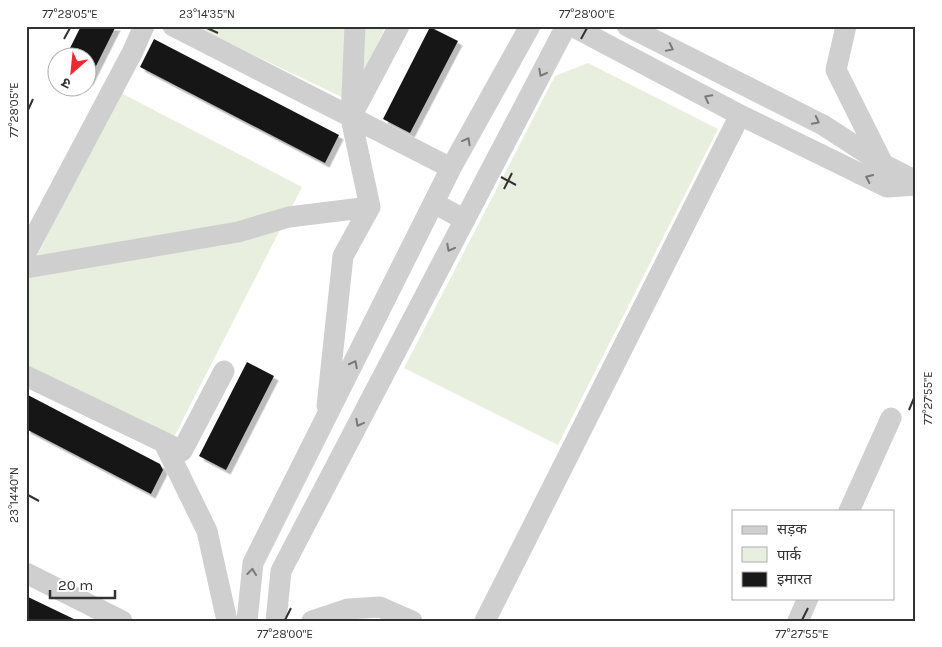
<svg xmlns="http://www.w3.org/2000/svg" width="942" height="647" viewBox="0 0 942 647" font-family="Karla,'Noto Sans Devanagari',sans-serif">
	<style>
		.green { fill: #e8efdf }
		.building { fill: #191919; filter: url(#shadow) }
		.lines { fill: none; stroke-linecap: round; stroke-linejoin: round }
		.minor { stroke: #cfcfcf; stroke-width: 21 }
		.oneway { stroke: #797979 }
		.ticks { fill: none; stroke: #323232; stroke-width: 2 }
		.neatline { fill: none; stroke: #323232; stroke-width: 2 }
		.ticks-label { font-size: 12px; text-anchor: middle; fill: #323232 }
	</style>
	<defs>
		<filter id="shadow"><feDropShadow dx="4.5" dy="4.5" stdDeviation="0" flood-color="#0004"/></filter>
	</defs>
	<rect width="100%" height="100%" fill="#fff"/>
	<!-- green -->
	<path class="green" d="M193,26H386L350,101Z
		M588,63L718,129L558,445L404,368L555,76Z
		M121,93L302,187L174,437L26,365V277Z"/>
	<!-- building -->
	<path class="building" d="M81,26H116L88,82V58H65Z
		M430,27L458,41L410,133L383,119Z
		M154,39L339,135L325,163L140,67Z
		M247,362L274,376L226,470L199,456Z
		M26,394L160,464L163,470L151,494L26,429Z
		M26,596L78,621H26Z"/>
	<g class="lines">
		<!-- minor -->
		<path class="minor" d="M173,26L451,168
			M572,26L740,115L887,187L916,185
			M627,26L823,125L883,164L916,181
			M846,26L836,70L883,164
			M354,111L399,26
			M434,203L465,220
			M26,253L133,51L144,26
			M26,268L238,232L289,217L370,207
			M26,376L182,451L224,371
			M327,406L343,256L370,207L351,118L355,26
			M164,443L207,531L227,621
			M849,511L891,418
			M26,573L122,621
			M247,621L253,563L451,168L530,26
			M276,621L281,571L564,30
			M312,621L348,609L380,607L412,621
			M485,621L740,115
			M798,621L808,598"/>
	</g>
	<!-- one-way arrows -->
	<defs><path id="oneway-chevron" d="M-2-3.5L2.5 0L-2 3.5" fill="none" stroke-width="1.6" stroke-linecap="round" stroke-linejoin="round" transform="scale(1.25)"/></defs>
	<g class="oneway">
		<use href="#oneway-chevron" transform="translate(670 48) rotate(26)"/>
		<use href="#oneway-chevron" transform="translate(542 73) rotate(118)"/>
		<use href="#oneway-chevron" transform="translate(708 98) rotate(-152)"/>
		<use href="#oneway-chevron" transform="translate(816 121) rotate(27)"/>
		<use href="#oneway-chevron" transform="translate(467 141) rotate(-61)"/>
		<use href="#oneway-chevron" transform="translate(869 178) rotate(-155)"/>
		<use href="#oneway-chevron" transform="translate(450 248) rotate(118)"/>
		<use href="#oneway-chevron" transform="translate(354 364) rotate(-63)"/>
		<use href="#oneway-chevron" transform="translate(359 423) rotate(118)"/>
		<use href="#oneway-chevron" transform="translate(252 572) rotate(-84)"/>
	</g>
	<!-- ticks -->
	<path class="ticks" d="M207,28L218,33M64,39L70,28M581,39L587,28M28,110L33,99M501,177L516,185M504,189L512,173M909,410L914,398M28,495L39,501M285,620L291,608M802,620L808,608"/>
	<!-- border -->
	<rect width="942" height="647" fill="none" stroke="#ffffff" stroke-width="55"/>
	<!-- legend -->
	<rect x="732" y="510" width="162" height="90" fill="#ffffff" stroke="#adadad"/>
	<rect x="742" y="526" width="25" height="8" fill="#cfcfcf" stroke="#adadad"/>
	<text x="777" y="534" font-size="15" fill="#323232">सड़क</text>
	<rect x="742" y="547" width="25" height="15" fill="#e8efdf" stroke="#adadad"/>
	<text x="777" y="560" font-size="15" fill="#323232">पार्क</text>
	<rect x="742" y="572" width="25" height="15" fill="#191919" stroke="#adadad"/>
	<text x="777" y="584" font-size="15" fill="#323232">इमारत</text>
	<!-- north arrow -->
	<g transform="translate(72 72) rotate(207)"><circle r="24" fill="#ffffff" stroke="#adadad"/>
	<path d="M0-4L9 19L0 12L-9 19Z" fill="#f62632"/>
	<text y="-8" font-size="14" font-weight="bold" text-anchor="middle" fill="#323232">उ</text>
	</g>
	<!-- scale -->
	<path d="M50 590v8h65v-8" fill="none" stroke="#323232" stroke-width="2.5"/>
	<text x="58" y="590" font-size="15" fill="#323232" stroke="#ffffff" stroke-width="4" paint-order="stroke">20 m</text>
	<rect x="28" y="28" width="886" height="592" class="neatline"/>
	<g class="ticks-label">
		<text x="70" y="18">77°28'05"E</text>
		<text x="207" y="18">23°14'35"N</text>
		<text x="587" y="18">77°28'00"E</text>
		<text transform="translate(14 110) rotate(-90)" y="4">77°28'05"E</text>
		<text transform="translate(928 398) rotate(-90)" y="4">77°27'55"E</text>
		<text transform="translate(14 495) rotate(-90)" y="4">23°14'40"N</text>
		<text x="285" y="638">77°28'00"E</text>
		<text x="802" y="638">77°27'55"E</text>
	</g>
</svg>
